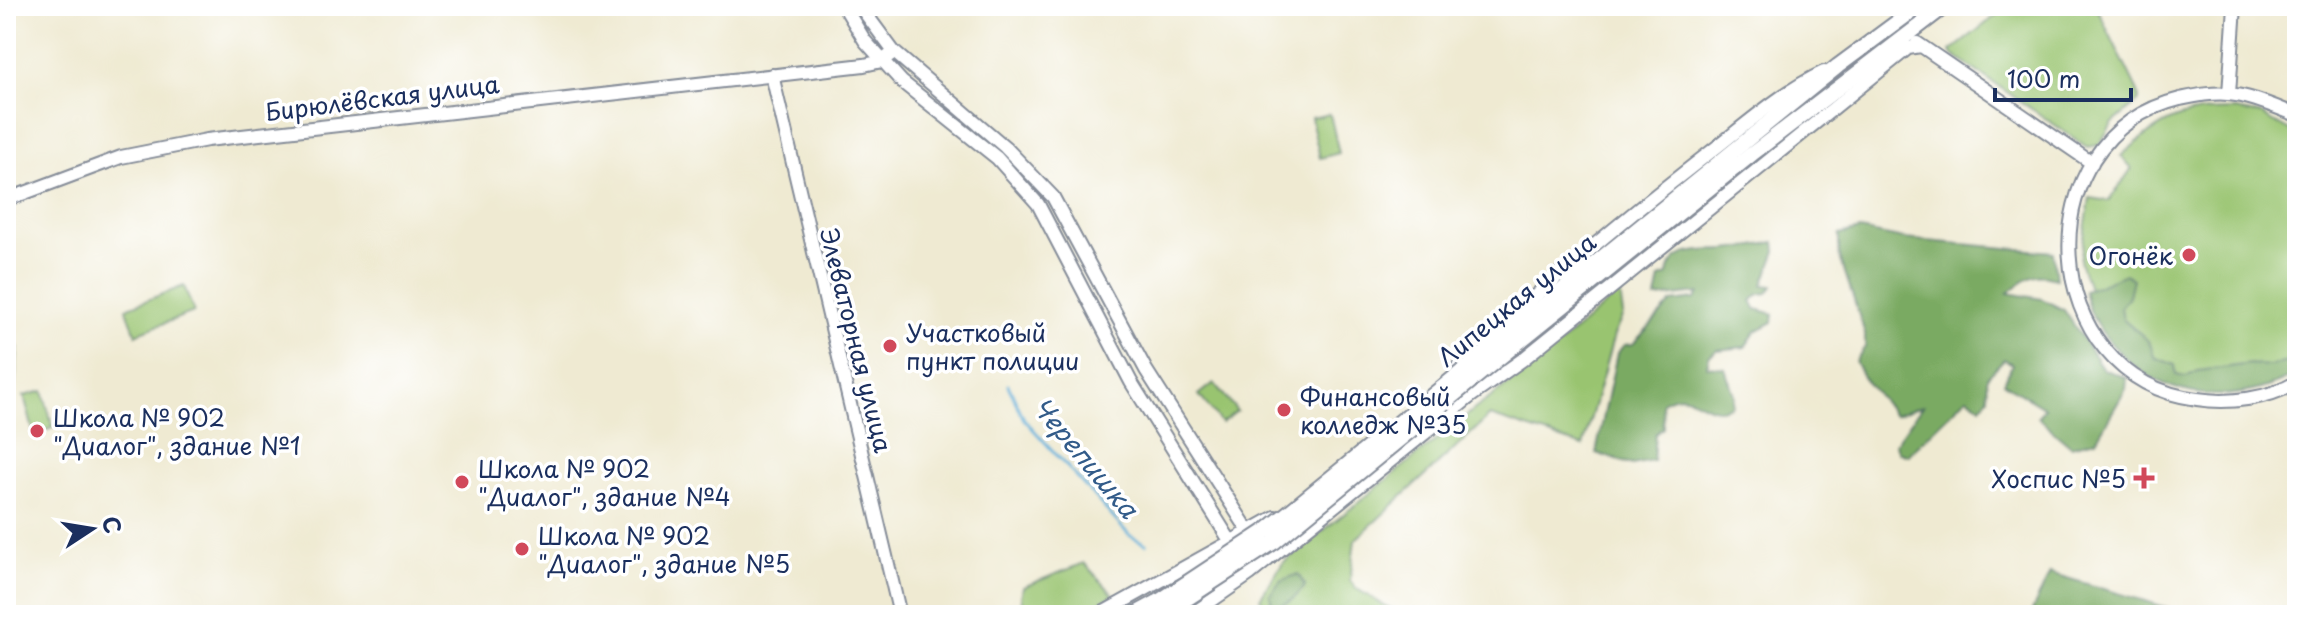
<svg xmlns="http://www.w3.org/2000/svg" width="2303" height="621" viewBox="0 0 2303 621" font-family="'Playpen Sans',sans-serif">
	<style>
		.green { fill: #99c470; stroke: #5a7a67; stroke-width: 2 }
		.forest { fill: #7aaa62; stroke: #4a6c60; stroke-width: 2 }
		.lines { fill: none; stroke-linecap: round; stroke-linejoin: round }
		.stream { stroke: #5eaed8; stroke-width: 3 }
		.secondary-casing { stroke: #858c98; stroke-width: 16 }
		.primary-casing { stroke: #858c98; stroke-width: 18 }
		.secondary { stroke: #fff; stroke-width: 12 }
		.primary { stroke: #fff; stroke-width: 14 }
		.primary-bridge-casing { stroke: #858c98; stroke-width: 18; stroke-linecap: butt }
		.primary-bridge { stroke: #fff; stroke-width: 14 }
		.poi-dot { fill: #d1495b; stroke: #fff; stroke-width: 3 }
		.labels { text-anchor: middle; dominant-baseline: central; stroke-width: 7; stroke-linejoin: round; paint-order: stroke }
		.street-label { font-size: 24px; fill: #1b2f5e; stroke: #fff }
		.poi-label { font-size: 24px; fill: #1b2f5e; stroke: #fff; text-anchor: start }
		.water-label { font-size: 26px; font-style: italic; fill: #325b89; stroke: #fff }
	</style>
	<rect width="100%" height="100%" fill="#fff"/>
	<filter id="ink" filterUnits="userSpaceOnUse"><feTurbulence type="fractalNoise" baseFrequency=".0125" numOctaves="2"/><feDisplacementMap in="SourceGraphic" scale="16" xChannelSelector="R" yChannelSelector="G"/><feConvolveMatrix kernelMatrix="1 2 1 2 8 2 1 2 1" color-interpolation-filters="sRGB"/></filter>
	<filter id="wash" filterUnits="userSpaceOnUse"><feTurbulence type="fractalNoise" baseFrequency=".006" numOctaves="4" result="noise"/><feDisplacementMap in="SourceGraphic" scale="32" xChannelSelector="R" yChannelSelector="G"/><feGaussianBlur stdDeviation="1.8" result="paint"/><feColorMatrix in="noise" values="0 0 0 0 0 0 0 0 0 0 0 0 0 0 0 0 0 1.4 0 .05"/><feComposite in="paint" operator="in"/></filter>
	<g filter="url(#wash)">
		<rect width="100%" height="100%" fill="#efead2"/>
		<!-- green -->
		<path class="green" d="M2008,6H2096L2138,92L2139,101L2112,124L2099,145L2087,147L1953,55L1951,51Z
			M2235,110L2261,115L2297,135V365L2282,375L2174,378L2095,308L2080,261L2090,198L2109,201L2132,168L2121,156C2161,120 2181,110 2235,110Z
			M1330,114L1339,153L1320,158L1311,118Z
			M184,286L194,312L136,334L126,308Z
			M1620,292L1623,315L1614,335L1583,446L1490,416L1355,540L1350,581L1357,589L1392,610L1389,615H1273L1260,598L1283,563L1476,408L1536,364Z
			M6,346L18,347L10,433L6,432Z
			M1214,383L1237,411L1221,423L1199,395Z
			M43,391L53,428L34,434L24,396Z
			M1084,563L1114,595L1074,615H1025L1021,597L1023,587Z"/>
		<!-- forest -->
		<path class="forest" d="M1860,230L1904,239L2053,252L2056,279C2035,270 2025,280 2008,293L2042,299L2064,310L2103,369L2127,378L2126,389L2096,440L2071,446L2037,417L2045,408L2004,383L2012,364L2004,359L1987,377L1988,398L1981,406L1967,397L1908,455L1899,452L1895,444L1922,406L1894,415L1863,377L1855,361L1865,347V334L1839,254V235Z
			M1775,242L1776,251L1763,285L1773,286L1768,293L1759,294L1752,301L1756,309L1774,314L1773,322L1756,331L1745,347L1717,350L1709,356L1707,366L1725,368L1734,395L1732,405C1706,421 1693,382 1662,402L1663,428L1655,434L1653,461L1632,465L1596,453L1617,353L1624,345L1633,344L1672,302L1695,299L1699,293L1656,298L1660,278L1668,275C1671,247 1705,251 1725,250C1742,249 1759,245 1775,242Z
			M2125,274L2133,279L2129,296L2121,307L2123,319C2136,333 2151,335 2154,357L2175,365L2176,375L2186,377L2198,371L2250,364L2269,366L2297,360V374C2236,406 2171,403 2121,354C2103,336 2089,317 2084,291Z
			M2050,573L2189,614V615H2037L2032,611Z
			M1298,574L1305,586C1297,597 1287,607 1272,606L1270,595L1280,581Z"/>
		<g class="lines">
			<!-- stream -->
			<path class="stream" d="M1008,385L1024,419L1129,535L1146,544"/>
		</g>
	</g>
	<g filter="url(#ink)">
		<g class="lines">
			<!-- secondary casing -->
			<g class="secondary-casing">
				<path id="secondary" d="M844,6L865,41L902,82L997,158L1038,204L1131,382L1234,547
					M860,6L894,52L1005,147L1053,197L1146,370L1253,538
					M1917,43L2092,163
					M772,75L900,615
					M2229,94L2235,6
					M2297,115C2275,107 2252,96 2228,94C2212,92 2195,96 2180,99C2023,137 2037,379 2197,399C2229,404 2269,399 2297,382
					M6,200L121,157L207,140L864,65L882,61L894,52
					M1456,369C1534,293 1618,224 1704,157C1742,128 1781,92 1824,72
					M1099,615L1275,517
					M1191,615L1250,574L1471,396L1522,360L1908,48L1921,46"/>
			</g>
			<!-- primary casing -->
			<g class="primary-casing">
				<path id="primary" d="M1486,352L1838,66L1919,6
					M1494,362L1752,154L1945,6
					M1134,615L1158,602"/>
			</g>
			<!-- secondary -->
			<use href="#secondary" class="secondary"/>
			<!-- primary -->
			<use href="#primary" class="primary"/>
			<!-- primary-bridge casing -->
			<g class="primary-bridge-casing">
				<path id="primary-bridge" d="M1158,602L1267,530L1486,352
					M1165,613L1274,542L1494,362"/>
			</g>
			<!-- primary-bridge -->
			<use href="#primary-bridge" class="primary-bridge"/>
		</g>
	</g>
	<!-- markers -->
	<g class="poi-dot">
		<circle cx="2189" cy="255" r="8"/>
		<circle cx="890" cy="346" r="8"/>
		<circle cx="1284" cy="410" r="8"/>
		<circle cx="37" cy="431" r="8"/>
		<path d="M2140 466h8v8h8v8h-8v8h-8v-8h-8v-8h8z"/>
		<circle cx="462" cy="482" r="8"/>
		<circle cx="522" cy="549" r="8"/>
	</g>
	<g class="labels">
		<!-- street labels -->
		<g class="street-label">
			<text transform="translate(382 97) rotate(-7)">Бирюлёвская улица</text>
			<text transform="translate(1516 299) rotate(-39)">Липецкая улица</text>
			<text transform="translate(857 340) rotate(76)">Элеваторная улица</text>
		</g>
		<!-- poi labels -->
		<g class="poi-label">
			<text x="2173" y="255" text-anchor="end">Огонёк</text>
			<text x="906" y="332">Участковый<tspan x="906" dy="28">пункт полиции</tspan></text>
			<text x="1300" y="396">Финансовый<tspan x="1300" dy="28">колледж №35</tspan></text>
			<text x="53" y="417">Школа № 902<tspan x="53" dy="28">"Диалог", здание №1</tspan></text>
			<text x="478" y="468">Школа № 902<tspan x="478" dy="28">"Диалог", здание №4</tspan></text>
			<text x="2126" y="478" text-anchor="end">Хоспис №5</text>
			<text x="538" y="535">Школа № 902<tspan x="538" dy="28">"Диалог", здание №5</tspan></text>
		</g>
		<!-- water labels -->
		<g class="water-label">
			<text transform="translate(1086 457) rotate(50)">Черепишка</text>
		</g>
	</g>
	<!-- margin -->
	<rect width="2303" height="621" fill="none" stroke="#fff" stroke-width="32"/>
	<!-- north arrow -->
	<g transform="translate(92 529) rotate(78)" stroke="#ffffff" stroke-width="6" paint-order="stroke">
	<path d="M0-6L14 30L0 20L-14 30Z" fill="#1b2f5e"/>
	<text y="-12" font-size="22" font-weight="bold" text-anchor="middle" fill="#1b2f5e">С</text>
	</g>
	<!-- scale -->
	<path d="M1995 88v12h136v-12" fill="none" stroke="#1b2f5e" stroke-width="4"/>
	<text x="2007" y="88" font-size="24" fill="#1b2f5e" stroke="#ffffff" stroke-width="6" paint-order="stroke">100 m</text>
</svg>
